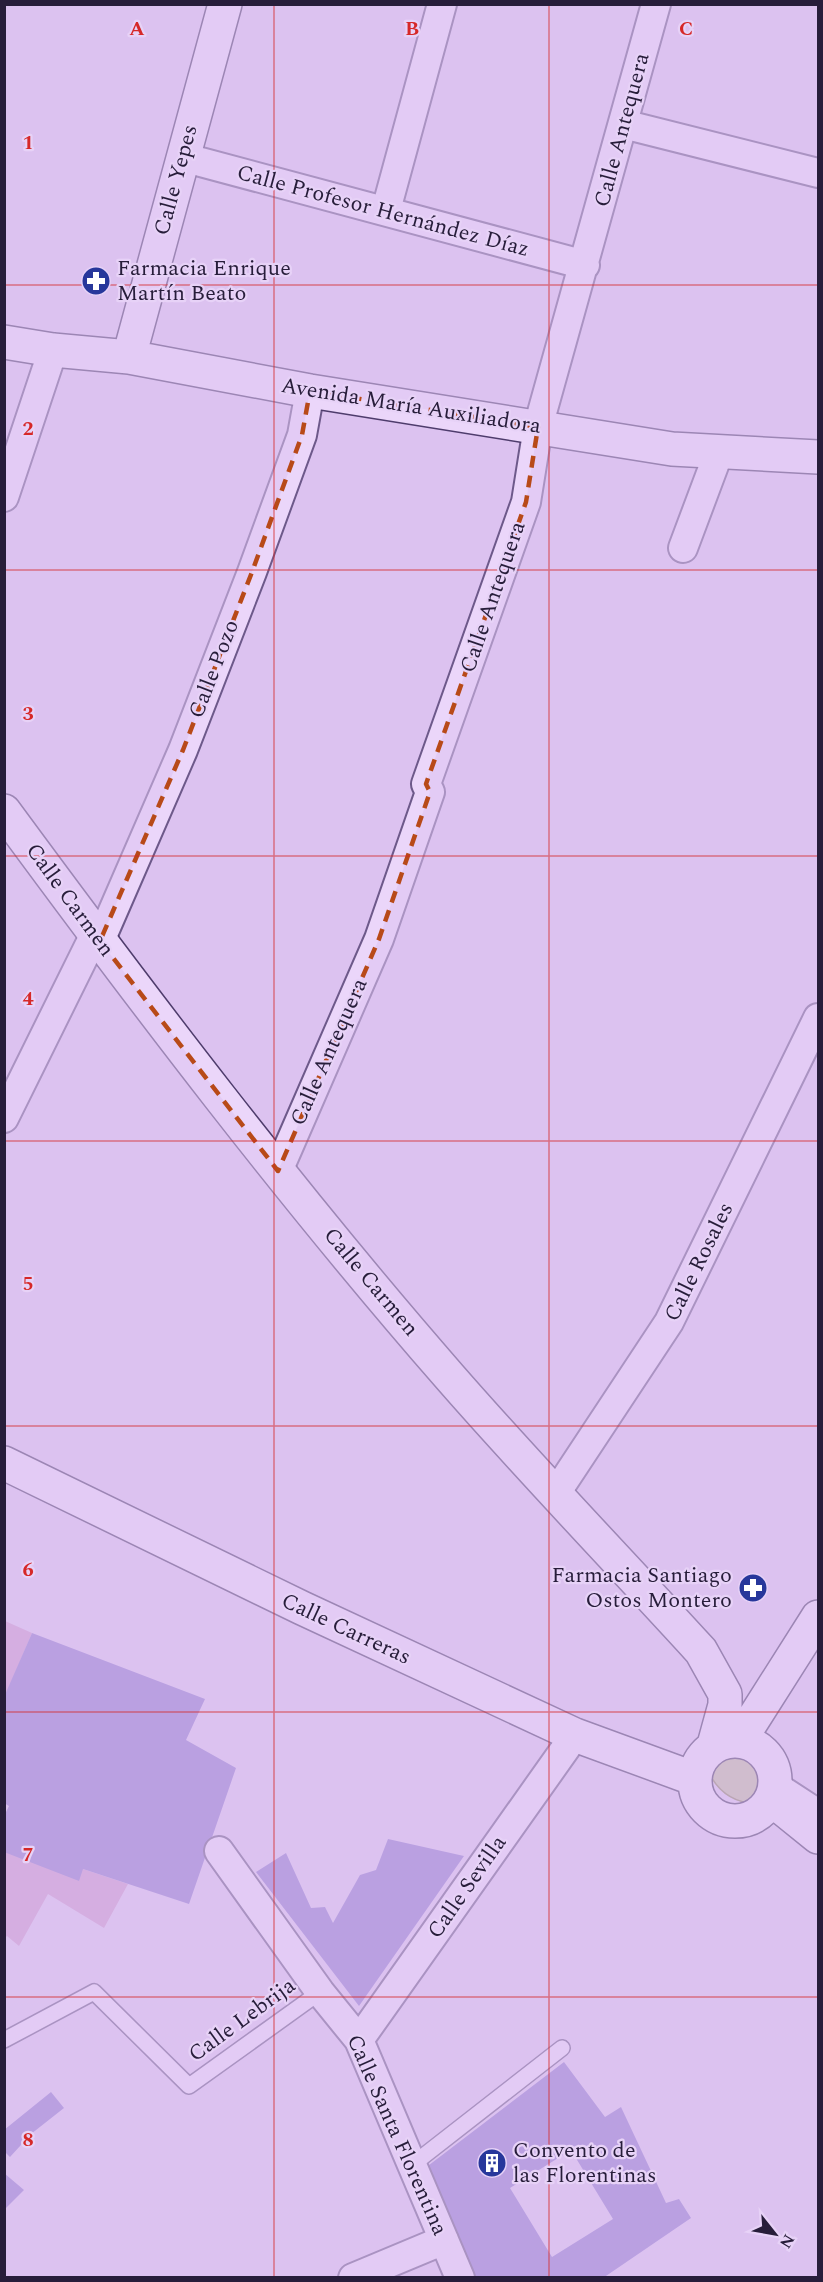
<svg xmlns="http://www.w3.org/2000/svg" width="823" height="2282" viewBox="0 0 823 2282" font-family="Spectral,serif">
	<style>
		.green { fill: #cd96ce }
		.water { fill: #c2b6a5; stroke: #91836b; stroke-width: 1.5 }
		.building { fill: #9077cf; fill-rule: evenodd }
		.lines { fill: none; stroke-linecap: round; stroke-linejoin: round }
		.lane-casing { stroke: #6d598a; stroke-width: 18 }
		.street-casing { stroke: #6d598a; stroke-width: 32 }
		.secondary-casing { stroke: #4e3c6c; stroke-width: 36 }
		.lane { stroke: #ebd6fa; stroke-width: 15 }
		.street { stroke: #ebd6fa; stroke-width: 28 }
		.secondary { stroke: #ebd6fa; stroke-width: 33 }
		.marked { fill: none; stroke: #b84a18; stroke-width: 4.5; stroke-dasharray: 12 8; stroke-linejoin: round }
		.grid { fill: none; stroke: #d62828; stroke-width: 1.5; stroke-opacity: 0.55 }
		.labels { text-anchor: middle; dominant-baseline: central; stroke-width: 4.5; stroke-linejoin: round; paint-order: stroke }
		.street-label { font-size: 22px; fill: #271d3a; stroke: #e7d2f7 }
		.poi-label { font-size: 22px; fill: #271d3a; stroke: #e7d2f7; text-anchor: start }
		.grid-label { font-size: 20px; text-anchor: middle; font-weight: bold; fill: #d62828; stroke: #e7d2f7; stroke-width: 4.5; stroke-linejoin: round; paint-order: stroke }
	</style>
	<rect width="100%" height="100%" fill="#dcc2f0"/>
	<!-- green -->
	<path class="green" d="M5,1621L32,1633L5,1697Z
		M5,1852L83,1869L128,1884L104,1928L48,1894L19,1946L7,1936L5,1938Z"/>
	<!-- water -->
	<path class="water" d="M731,1750C752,1757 757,1768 767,1787L757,1804C734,1803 719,1793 709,1773L711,1761Z"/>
	<!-- building -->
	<path class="building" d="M32,1633L205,1699L186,1740L236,1768L189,1904L83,1869L79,1881L4,1852V1816L9,1806L4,1803V1697Z
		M388,1839L464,1856L359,2006L256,1872L286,1853L311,1908L325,1907L333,1923L360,1875L376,1870Z
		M564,2062L605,2117L621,2107L666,2203L679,2199L691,2218L603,2278H460L416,2175ZM571,2150L613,2219L552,2257L510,2188Z
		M51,2092L64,2108L31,2134L10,2157L4,2151V2130Z
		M4,2173L24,2190L4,2210Z"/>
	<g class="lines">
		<!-- lane casing -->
		<g class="lane-casing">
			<path id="lane" d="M4,2040L94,1992L189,2086L320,1992
				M412,2165L562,2048"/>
		</g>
		<!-- street casing -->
		<g class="street-casing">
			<path id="street" d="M623,124L818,173
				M182,157L585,265
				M386,210L442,4
				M4,497L53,350
				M683,548L719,452
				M100,941L183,750L252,572L302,435L310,391
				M4,1118L95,934
				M278,1171L379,939L430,792L426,784L526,502L538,427L656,4
				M556,1493L669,1322L818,1018
				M775,1786L818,1814
				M219,1851L320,1992L359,2040L460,2278
				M359,2040L575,1735
				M353,2278L444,2240"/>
		</g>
		<!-- secondary casing -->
		<g class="secondary-casing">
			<path id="secondary" d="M4,342L53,350L129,357L310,391L672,449L818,457
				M129,357L225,4
				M4,811C146,1004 291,1195 449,1376C530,1469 617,1559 701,1651L725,1694V1705L714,1745
				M4,1463L302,1608L575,1735L695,1779
				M740,1740L818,1617
				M695 1781a40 40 0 1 1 80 0a40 40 0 1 1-80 0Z
				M771,1799L818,1837"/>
		</g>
		<!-- lane -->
		<use href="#lane" class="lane"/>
		<!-- street -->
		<use href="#street" class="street"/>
		<!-- secondary -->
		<use href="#secondary" class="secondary"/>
	</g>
	<!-- marked area -->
	<path d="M0 0H823V2282H0ZM310,391L538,427L526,502L426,784L430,792L379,939L278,1171L100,941L183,750L252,572L302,435Z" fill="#dcc2f0" fill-opacity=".55" fill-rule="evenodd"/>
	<path class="marked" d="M310,391L538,427L526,502L426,784L430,792L379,939L278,1171L100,941L183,750L252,572L302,435Z"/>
	<!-- grid -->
	<path class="grid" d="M274,4V2278M549,4V2278M4,285H818M4,570H818M4,856H818M4,1141H818M4,1426H818M4,1712H818M4,1997H818"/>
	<!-- icons -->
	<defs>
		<g id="pharmacy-disc" transform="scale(1.5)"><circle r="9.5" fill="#27379b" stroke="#e7d2f7"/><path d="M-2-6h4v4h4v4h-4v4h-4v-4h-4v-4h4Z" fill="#fff"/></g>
		<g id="building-disc" transform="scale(1.5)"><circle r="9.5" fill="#27379b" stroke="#e7d2f7"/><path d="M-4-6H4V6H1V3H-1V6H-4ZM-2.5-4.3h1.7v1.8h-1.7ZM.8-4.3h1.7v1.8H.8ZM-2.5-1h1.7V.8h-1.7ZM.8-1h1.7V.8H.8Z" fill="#fff"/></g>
	</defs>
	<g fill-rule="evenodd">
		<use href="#pharmacy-disc" x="96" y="281"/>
		<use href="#pharmacy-disc" x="753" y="1588"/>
		<use href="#building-disc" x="492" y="2163"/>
	</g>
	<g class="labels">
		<!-- street labels -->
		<g class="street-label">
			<text transform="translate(622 130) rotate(-75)">Calle Antequera</text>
			<text transform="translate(176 180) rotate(-75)">Calle Yepes</text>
			<text transform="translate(383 211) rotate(15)">Calle Profesor Hernández Díaz</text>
			<text transform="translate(411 406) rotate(9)">Avenida María Auxiliadora</text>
			<text transform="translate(493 597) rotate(-71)">Calle Antequera</text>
			<text transform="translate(214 669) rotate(-69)">Calle Pozo</text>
			<text transform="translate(70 900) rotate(54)">Calle Carmen</text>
			<text transform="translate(329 1052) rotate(-66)">Calle Antequera</text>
			<text transform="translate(699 1262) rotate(-64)">Calle Rosales</text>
			<text transform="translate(371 1282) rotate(50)">Calle Carmen</text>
			<text transform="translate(346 1629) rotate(25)">Calle Carreras</text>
			<text transform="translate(467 1887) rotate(-55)">Calle Sevilla</text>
			<text transform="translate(242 2020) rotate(-36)">Calle Lebrija</text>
			<text transform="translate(397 2135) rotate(66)">Calle Santa Florentina</text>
		</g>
		<!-- poi labels -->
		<g class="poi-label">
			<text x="117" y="268">Farmacia Enrique<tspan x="117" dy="25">Martín Beato</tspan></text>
			<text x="732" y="1575" text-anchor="end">Farmacia Santiago<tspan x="732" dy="25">Ostos Montero</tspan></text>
			<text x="513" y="2150">Convento de<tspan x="513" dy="25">las Florentinas</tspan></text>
		</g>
	</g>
	<g class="grid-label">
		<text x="137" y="35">A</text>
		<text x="412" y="35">B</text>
		<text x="686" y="35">C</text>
		<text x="28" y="149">1</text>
		<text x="28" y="435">2</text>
		<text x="28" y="720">3</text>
		<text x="28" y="1005">4</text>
		<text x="28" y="1290">5</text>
		<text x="28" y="1576">6</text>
		<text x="28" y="1861">7</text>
		<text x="28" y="2146">8</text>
	</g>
	<!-- border -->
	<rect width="823" height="2282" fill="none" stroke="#271d3a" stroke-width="12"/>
	<!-- north arrow -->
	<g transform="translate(775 2234) rotate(121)" stroke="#e7d2f7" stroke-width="4.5" paint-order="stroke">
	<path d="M0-4.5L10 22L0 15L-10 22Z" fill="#271d3a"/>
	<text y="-9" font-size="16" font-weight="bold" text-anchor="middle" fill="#271d3a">N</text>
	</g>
</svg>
